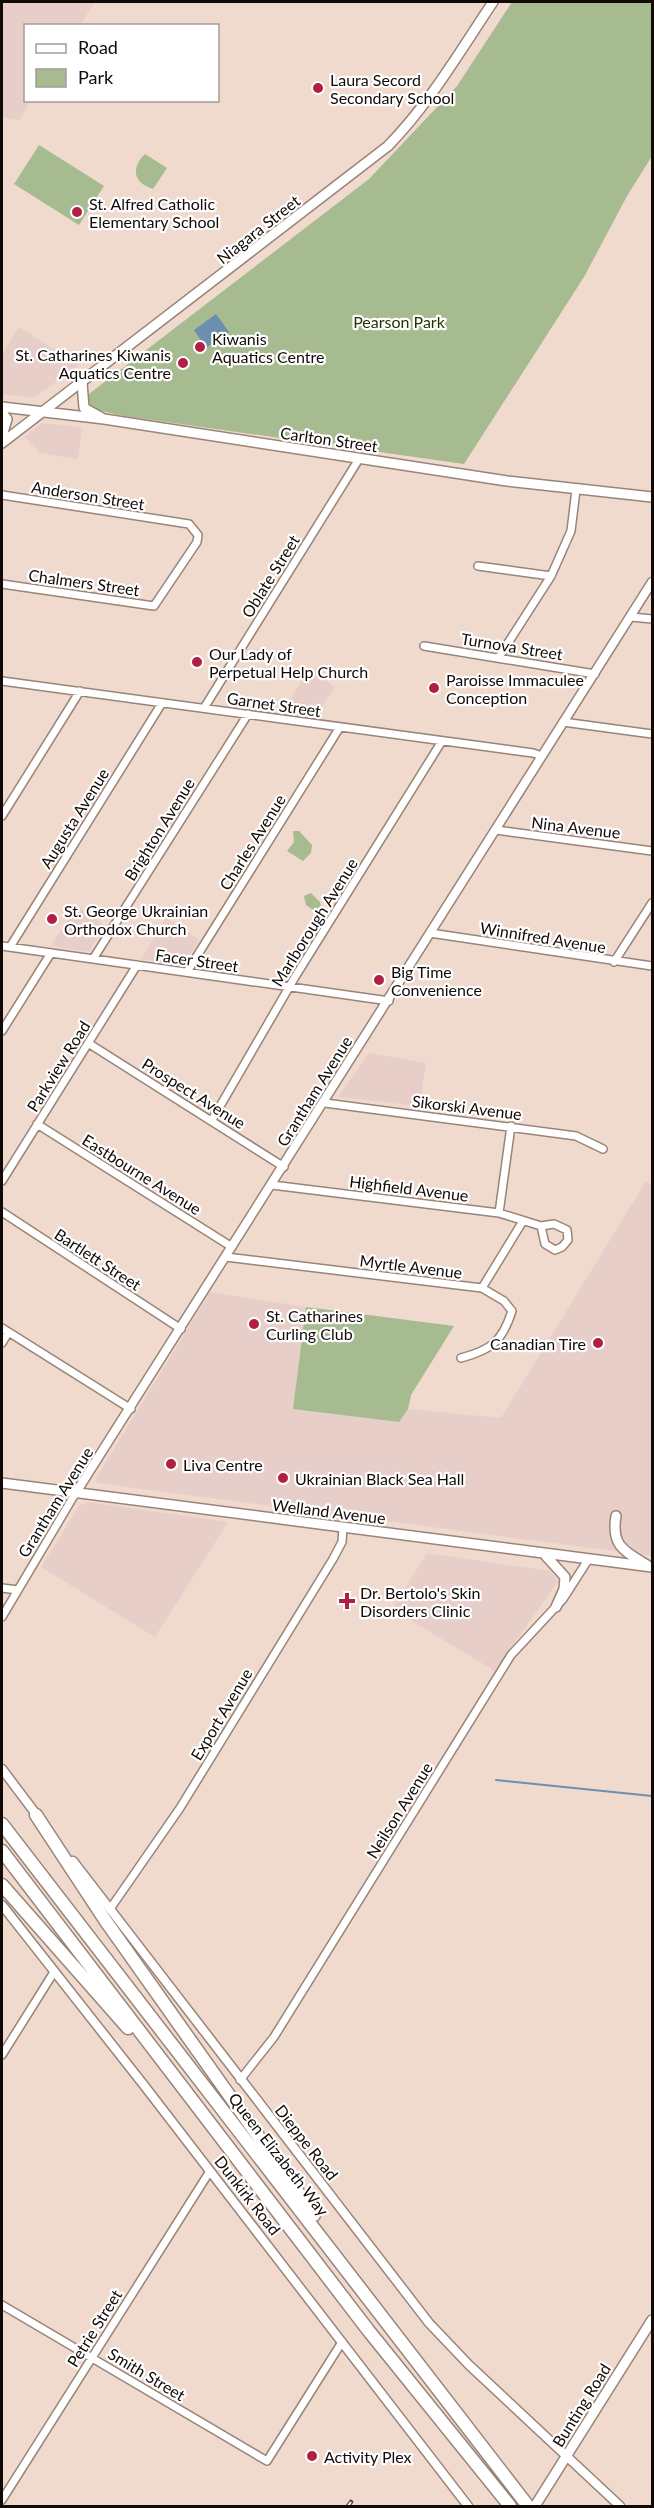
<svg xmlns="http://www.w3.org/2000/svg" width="654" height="2508" viewBox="0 0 654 2508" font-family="Lato,sans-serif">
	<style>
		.commercial { fill: #e8cec9 }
		.green { fill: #a7bb90 }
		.water { fill: #6c8fb0 }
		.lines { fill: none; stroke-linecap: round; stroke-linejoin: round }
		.stream { stroke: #6c8fb0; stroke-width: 2 }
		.minor-casing { stroke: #998478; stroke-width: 10 }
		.tertiary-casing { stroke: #998478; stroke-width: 11 }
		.secondary-casing { stroke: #998478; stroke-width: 12 }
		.motorway-casing { stroke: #998478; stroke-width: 15 }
		.minor { stroke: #fff; stroke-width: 7 }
		.tertiary { stroke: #fff; stroke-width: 8 }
		.secondary { stroke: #fff; stroke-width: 9 }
		.motorway { stroke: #fff; stroke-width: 12 }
		.rail-casing { stroke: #524740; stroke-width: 4.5 }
		.rail { stroke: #fff; stroke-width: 2; stroke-dasharray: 7; stroke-linecap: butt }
		.poi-dot { fill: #b11f44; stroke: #fff; stroke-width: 2 }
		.labels { text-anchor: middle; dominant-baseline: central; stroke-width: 4.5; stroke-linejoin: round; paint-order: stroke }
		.poi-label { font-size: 16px; fill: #110a06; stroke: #fff; text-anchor: start }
		.street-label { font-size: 16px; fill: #110a06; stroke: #fff }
		.park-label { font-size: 16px; fill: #233503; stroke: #fff }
	</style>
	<rect width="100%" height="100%" fill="#f0d9cd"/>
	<!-- commercial -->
	<path class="commercial" d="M2,2H95L80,25L26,26V100L31,101L19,120L2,117Z
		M19,327L79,365L34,398L2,394V354Z
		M42,423L82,427L78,459L40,453L24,437Z
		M309,669L335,687L315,716L282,712Z
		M77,906L105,925L89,952L51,946Z
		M166,918L200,940L183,965L141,959Z
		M369,1053L426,1063L419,1106L338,1097Z
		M646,1181L652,1185V1556L97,1483L96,1478L210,1292L306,1307L294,1409L398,1422L408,1409L501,1418Z
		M88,1502L228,1522L155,1637L41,1567L79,1506Z
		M427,1553L550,1571L558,1581L495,1671L392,1609Z"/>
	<!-- green -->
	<path class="green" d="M512,2H652V156L627,196L584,277L464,464L124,416L87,408L85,397L369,179L457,86Z
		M39,145L104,186L79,225L14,184Z
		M145,154L167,168L153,189C134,183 130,169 145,154Z
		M293,831H299L312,845L311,853L303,861L287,851L294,842Z
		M311,893L320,902L321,907L313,910L306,905L304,896Z
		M306,1307L454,1326L411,1395L408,1409L399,1422L293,1409Z"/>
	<!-- water -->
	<path class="water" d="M216,314L229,332L206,348L194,330Z"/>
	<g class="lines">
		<!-- stream -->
		<path class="stream" d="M496,1780L652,1796"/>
		<!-- minor casing -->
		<g class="minor-casing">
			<path id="minor" d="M2,495L189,524L198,535L197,542L154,606L2,584
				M478,566L551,576
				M631,617L652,619
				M424,646L595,674
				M499,657L551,576L571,531L576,490
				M2,681L533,753L542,756
				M204,708L359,459
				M563,722L652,734
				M2,816L80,691
				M496,830L652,851
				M430,933L652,966
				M2,946L389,1001
				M10,947L162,703
				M93,959L248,714
				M614,962L652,903
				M187,972L340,727
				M2,1031L51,953
				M88,1043L284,1167
				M325,1103L576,1136L603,1149
				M212,1120L295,977L442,741
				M37,1124L232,1247
				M2,1181L137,965
				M272,1185L499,1213L541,1226L554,1224L567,1230L568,1240L562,1247L555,1250L545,1244L541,1226
				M2,1212L181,1329
				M499,1213L511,1126
				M226,1257L482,1288L504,1301L512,1311C502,1342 491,1350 461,1358
				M482,1288L523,1221
				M2,1328L131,1409
				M2,1343L8,1333
				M2,1588L18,1590
				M2,1617L75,1494
				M110,1909L180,1808L333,1559L342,1542L343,1527
				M2,2055L54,1972
				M240,2080L274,2037L511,1655L563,1599L588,1560
				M2,2305L267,2461L342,2342
				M2,2500L210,2171"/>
		</g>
		<!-- tertiary casing -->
		<g class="tertiary-casing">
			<path id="tertiary" d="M75,1494L652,582
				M2,1769L39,1818
				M73,1861L429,2323L469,2365L620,2506
				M2,1905L143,2084L468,2506"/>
		</g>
		<!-- secondary casing -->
		<g class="secondary-casing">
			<path id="secondary" d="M82,382L84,408L102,418
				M2,407L104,419L507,481L652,497
				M2,413L7,419L2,436
				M2,443L388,146C430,103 460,51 493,2
				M2,1483L652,1567
				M616,1516C611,1546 624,1551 647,1565
				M545,1555L565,1577L564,1589L556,1607
				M535,2506L652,2320"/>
		</g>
		<!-- motorway casing -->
		<g class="motorway-casing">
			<path id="motorway" d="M36,1815L105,1920L314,2215
				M2,1824L528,2506
				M2,1851L368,2330L510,2506
				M2,1885L128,2028"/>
		</g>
		<!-- minor -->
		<use href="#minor" class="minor"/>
		<!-- tertiary -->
		<use href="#tertiary" class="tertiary"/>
		<!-- secondary -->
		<use href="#secondary" class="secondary"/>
		<!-- motorway -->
		<use href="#motorway" class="motorway"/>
		<!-- rail casing -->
		<g class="rail-casing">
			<path id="rail" d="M348,2506L351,2502"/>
		</g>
		<!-- rail -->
		<use href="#rail" class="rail"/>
	</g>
	<!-- markers -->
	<g class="poi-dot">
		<circle cx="318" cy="88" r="6"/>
		<circle cx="77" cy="212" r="6"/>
		<circle cx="200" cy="347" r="6"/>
		<circle cx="183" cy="363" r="6"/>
		<circle cx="197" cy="662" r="6"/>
		<circle cx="434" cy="688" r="6"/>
		<circle cx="52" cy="919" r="6"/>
		<circle cx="379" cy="980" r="6"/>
		<circle cx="254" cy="1324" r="6"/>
		<circle cx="598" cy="1343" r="6"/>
		<circle cx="171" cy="1464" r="6"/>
		<circle cx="283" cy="1478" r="6"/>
		<path d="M344 1592h6v6h6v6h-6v6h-6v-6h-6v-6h6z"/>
		<circle cx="312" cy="2456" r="6"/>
	</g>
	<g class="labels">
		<!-- poi labels -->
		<g class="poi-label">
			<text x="330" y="79">Laura Secord<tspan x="330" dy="18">Secondary School</tspan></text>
			<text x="89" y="203">St. Alfred Catholic<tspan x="89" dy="18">Elementary School</tspan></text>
			<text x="212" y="338">Kiwanis<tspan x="212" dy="18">Aquatics Centre</tspan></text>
			<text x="171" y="354" text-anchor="end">St. Catharines Kiwanis<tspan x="171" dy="18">Aquatics Centre</tspan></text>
			<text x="209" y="653">Our Lady of<tspan x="209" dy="18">Perpetual Help Church</tspan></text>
			<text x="446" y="679">Paroisse Immaculee<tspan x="446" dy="18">Conception</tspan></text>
			<text x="64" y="910">St. George Ukrainian<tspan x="64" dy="18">Orthodox Church</tspan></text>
			<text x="391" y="971">Big Time<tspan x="391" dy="18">Convenience</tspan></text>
			<text x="266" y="1315">St. Catharines<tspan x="266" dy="18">Curling Club</tspan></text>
			<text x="586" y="1343" text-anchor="end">Canadian Tire</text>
			<text x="183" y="1464">Liva Centre</text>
			<text x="295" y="1478">Ukrainian Black Sea Hall</text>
			<text x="360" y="1592">Dr. Bertolo's Skin<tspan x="360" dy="18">Disorders Clinic</tspan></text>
			<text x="324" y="2456">Activity Plex</text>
		</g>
		<!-- street labels -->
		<g class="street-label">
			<text transform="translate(258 229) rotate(-38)">Niagara Street</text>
			<text transform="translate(329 439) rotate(8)">Carlton Street</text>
			<text transform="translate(88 495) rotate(9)">Anderson Street</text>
			<text transform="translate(270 576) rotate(-58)">Oblate Street</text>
			<text transform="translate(84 582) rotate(8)">Chalmers Street</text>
			<text transform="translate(512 646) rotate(9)">Turnova Street</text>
			<text transform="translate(274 704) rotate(8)">Garnet Street</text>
			<text transform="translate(74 818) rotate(-58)">Augusta Avenue</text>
			<text transform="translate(576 827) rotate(7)">Nina Avenue</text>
			<text transform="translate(159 829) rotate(-58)">Brighton Avenue</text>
			<text transform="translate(252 842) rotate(-58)">Charles Avenue</text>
			<text transform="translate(314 922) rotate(-58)">Marlborough Avenue</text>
			<text transform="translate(543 937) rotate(9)">Winnifred Avenue</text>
			<text transform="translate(197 960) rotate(8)">Facer Street</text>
			<text transform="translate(58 1066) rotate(-58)">Parkview Road</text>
			<text transform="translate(314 1091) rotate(-58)">Grantham Avenue</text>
			<text transform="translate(194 1093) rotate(32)">Prospect Avenue</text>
			<text transform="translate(467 1107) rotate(7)">Sikorski Avenue</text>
			<text transform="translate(142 1174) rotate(32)">Eastbourne Avenue</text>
			<text transform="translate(409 1188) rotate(7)">Highfield Avenue</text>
			<text transform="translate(98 1259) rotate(33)">Bartlett Street</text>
			<text transform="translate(411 1266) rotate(7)">Myrtle Avenue</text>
			<text transform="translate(55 1502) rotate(-58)">Grantham Avenue</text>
			<text transform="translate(329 1511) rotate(7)">Welland Avenue</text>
			<text transform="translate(221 1714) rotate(-59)">Export Avenue</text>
			<text transform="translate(399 1810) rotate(-58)">Neilson Avenue</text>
			<text transform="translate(307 2142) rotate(52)">Dieppe Road</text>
			<text transform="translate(279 2154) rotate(52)">Queen Elizabeth Way</text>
			<text transform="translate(248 2195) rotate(52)">Dunkirk Road</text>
			<text transform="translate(94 2328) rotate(-58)">Petrie Street</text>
			<text transform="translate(147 2374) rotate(31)">Smith Street</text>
			<text transform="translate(581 2405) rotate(-58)">Bunting Road</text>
		</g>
		<!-- park labels -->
		<g class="park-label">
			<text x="399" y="321">Pearson Park</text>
		</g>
	</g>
	<!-- border -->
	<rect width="654" height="2508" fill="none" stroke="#110a06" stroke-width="6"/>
	<!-- legend -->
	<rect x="24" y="24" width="195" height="78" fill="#ffffff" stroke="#a09d9b" stroke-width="1.5"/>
	<rect x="36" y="44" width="30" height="9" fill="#ffffff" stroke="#a09d9b" stroke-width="1.5"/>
	<text x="78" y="54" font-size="18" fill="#110a06">Road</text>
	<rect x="36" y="69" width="30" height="18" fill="#a7bb90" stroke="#a09d9b" stroke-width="1.5"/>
	<text x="78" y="84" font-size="18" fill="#110a06">Park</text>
</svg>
